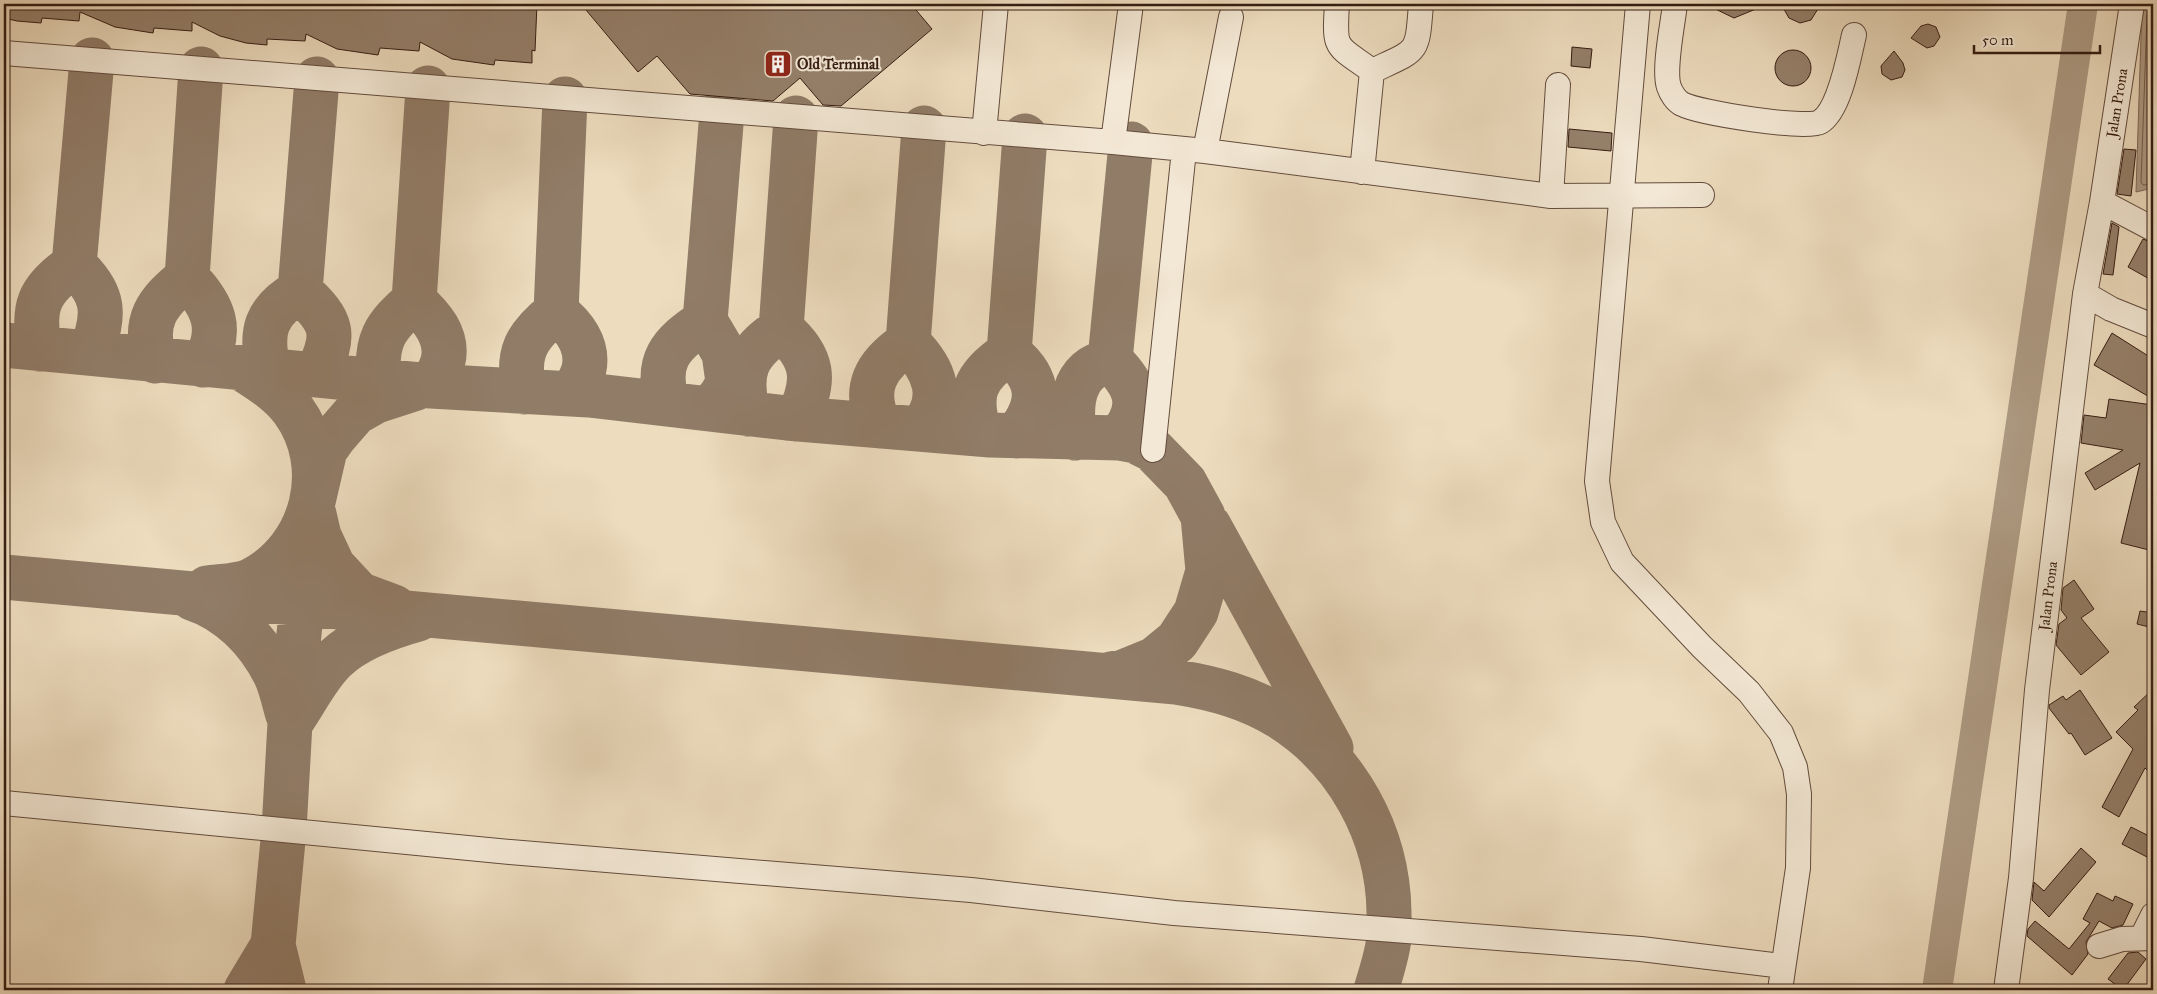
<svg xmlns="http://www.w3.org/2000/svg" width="2157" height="994" viewBox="0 0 2157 994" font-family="'IM FELL Great Primer',serif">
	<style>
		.water { fill: #ae9b84; stroke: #7e6856 }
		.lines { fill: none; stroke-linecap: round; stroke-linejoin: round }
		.shore { stroke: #725c4b; stroke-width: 1 }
		.river { stroke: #ae9b84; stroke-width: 30 }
		.taxiway { stroke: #917c68; stroke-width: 45 }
		.building { fill: #95806b; stroke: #351c12 }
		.minor-casing { stroke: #634c3d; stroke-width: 26 }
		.minor { stroke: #f3e8d5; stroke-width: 24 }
		.labels { text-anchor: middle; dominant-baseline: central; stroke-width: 4; stroke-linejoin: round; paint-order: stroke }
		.poi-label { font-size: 15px; font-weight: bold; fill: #351c12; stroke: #f3e8d5; text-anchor: start }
		.street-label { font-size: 15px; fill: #351c12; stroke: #f3e8d5 }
	</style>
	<rect width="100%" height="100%" fill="#eddcbe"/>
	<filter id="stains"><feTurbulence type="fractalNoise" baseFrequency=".004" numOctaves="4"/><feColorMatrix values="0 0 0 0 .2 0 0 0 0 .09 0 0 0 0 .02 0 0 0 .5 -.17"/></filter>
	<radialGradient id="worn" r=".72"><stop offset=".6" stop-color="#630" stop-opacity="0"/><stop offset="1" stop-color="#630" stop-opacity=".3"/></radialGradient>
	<!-- water -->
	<path class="water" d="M2142,6L2153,8V188L2136,192Z"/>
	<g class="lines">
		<!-- shore -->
		<path class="shore" d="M2153,12L2147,15L2141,182L2143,185L2153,184
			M2153,20L2148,175L2153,177"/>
		<!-- river -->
		<path class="river" d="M1937,990L2083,4"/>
		<!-- taxiway -->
		<path class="taxiway" d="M74,265C106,295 105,314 91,353
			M187,278C213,305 225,330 203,365
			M300,291L317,79
			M300,291C334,323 336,333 317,375
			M414,301C431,316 449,336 443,361C441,370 435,379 431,386
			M556,312C573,325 589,345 584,369C582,377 577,386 573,394
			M781,329C814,357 817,381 797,419
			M908,343L924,128
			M908,343C934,368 948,400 919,429
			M4,345L431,386L589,395L787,418L990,435L1119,438L1135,441L1153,450L1185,483L1203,516L1208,571L1196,612L1177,641L1155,659L1123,672L1111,674
			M40,349C31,307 39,289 74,265L92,60
			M1009,353C1042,380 1041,404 1016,436
			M1110,360L1131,144
			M1110,360C1137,386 1145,407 1119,438
			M155,361C142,321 157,302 187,278L201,69
			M269,371C259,332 265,311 300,291
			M379,381C375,341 384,327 414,301L428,88
			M524,392C516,353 526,336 556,312L565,99
			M668,404C654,362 670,344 705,321
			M714,404L722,394L728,382L724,353L705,321L722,112
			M748,414C738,371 745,354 781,329L796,118
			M880,426C861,389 876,364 908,343
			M980,434C967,394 974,376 1009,353L1025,136
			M1075,438C1071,415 1069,384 1092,368C1097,365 1104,362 1110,360
			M1209,526L1331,748
			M4,577L1176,682C1213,688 1248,697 1280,717C1347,759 1388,834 1389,912C1389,920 1390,930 1389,938C1387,956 1381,973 1376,990
			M207,588C221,586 240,586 252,580C314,548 334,466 293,410C280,392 261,381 243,369
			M192,598C229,610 258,640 275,674C281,686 284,702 288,715
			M394,607L359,594L333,566L319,536L312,506L325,450L335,436L355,413L376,401L416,388
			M293,719C306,700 318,675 335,659C357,638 389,627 418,619
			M246,990L273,945
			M284,990L273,945L284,830L290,723L312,506"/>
	</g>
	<!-- building -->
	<path class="building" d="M4,4H537L535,51L532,50V63L495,60L494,65L452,59L420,42L419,51L380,48L378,55L337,49L306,34L305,41L267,39V45L246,43L220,36L192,22V31L154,28L153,33L115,27L80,12L79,21L42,18L41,23L17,21L4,18Z
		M581,4H911L932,29L841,106L823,105L800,78L773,101L690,94L657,56L638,72Z
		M1705,4H1768L1734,18Z
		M1781,4H1821L1811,20L1800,23L1789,18Z
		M1928,24L1936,27L1940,37L1934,46L1927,48L1911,38L1921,26Z
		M1572,47L1592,49L1590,68L1571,66Z
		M1775 68a18 18 0 1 1 36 0a18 18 0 1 1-36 0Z
		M1894,51L1903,63L1905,70L1902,77L1891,80L1882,74L1881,66Z
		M1569,129L1612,133L1611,151L1568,147Z
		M2124,149L2136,150L2131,196L2117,194Z
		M2112,223L2119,227L2113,275L2103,274Z
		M2143,239L2153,243V281L2128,267Z
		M2112,333L2153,359V399L2094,365Z
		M2109,399L2153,405V551L2121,543L2140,463L2095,490L2085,473L2123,450L2081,443L2084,415L2106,418Z
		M2074,580L2094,609L2081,618L2109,652L2081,675L2056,645L2059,624L2067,618L2061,610L2063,588Z
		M2140,611L2153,613V628L2137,624Z
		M2153,689V776L2145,768L2119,817L2102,807L2133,749L2116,732L2138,710L2134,707Z
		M2080,690L2112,738L2085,755L2071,733L2069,734L2049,708V705L2063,696L2066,700Z
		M2131,827L2153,838V845L2147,857L2122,844Z
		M2081,848L2096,862L2049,917L2032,900L2034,882L2044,891Z
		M2097,893L2113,901L2115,896L2133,904L2123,925L2112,928L2099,921L2086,942L2088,954L2072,975L2027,936L2028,929L2035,921L2069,949L2090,923L2083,919Z
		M2138,952L2146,959L2123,990L2108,979L2128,953Z"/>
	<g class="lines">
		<!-- minor casing -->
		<g class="minor-casing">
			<path id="minor" d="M1337,4C1334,51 1335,44 1372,71
				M1638,4L1597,481L1603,522L1622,562L1702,647L1749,692L1781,733L1795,767L1799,794L1798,868L1780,990
				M1675,4C1673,23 1663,70 1669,87C1671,93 1676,101 1682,104C1699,113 1807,130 1820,122C1840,110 1849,56 1854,35
				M2132,4L2102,202L2153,229
				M4,53L1113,142L1205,151L1551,196L1702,195
				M984,133L996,4
				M1113,142L1131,4
				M1205,151L1231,17
				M1362,172L1372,71C1419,49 1417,55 1421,4
				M1551,196L1558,85
				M2085,294L2111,309L2153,326
				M1153,450L1184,150
				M4,803L510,852L971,890L1174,913L1641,949L1782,966
				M2142,937L2153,915
				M2099,946L2122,939L2153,938
				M2006,990L2021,878L2037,690L2085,294L2102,202"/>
		</g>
		<!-- minor -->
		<use href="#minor" class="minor"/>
	</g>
	<!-- icons -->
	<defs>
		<g id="building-square" transform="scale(1.4375)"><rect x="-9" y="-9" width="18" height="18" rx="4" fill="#8f2418" stroke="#f3e8d5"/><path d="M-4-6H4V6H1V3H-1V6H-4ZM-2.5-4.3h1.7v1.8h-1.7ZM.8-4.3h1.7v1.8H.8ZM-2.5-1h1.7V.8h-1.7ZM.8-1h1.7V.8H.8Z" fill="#fff"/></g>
	</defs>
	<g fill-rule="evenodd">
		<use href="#building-square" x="778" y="64"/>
	</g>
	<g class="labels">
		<!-- poi labels -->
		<g class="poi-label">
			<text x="797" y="64">Old Terminal</text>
		</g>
		<!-- street labels -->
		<g class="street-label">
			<text transform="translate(2117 103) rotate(-81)">Jalan Prona</text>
			<text transform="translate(2048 596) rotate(-83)">Jalan Prona</text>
		</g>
	</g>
	<!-- margin -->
	<rect width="2157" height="994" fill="none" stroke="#eddcbe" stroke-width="20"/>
	<rect x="5" y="5" width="2147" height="984" fill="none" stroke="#351c12" stroke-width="2.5"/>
	<rect x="10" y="10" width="2137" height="974" fill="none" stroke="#351c12"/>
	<!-- scale -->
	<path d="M1974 45v8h126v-8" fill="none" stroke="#351c12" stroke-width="2.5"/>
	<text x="1982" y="45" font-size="15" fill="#351c12" stroke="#f3e8d5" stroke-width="4" paint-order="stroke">50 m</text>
	<rect width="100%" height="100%" filter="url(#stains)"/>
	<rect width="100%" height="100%" fill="url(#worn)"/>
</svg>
